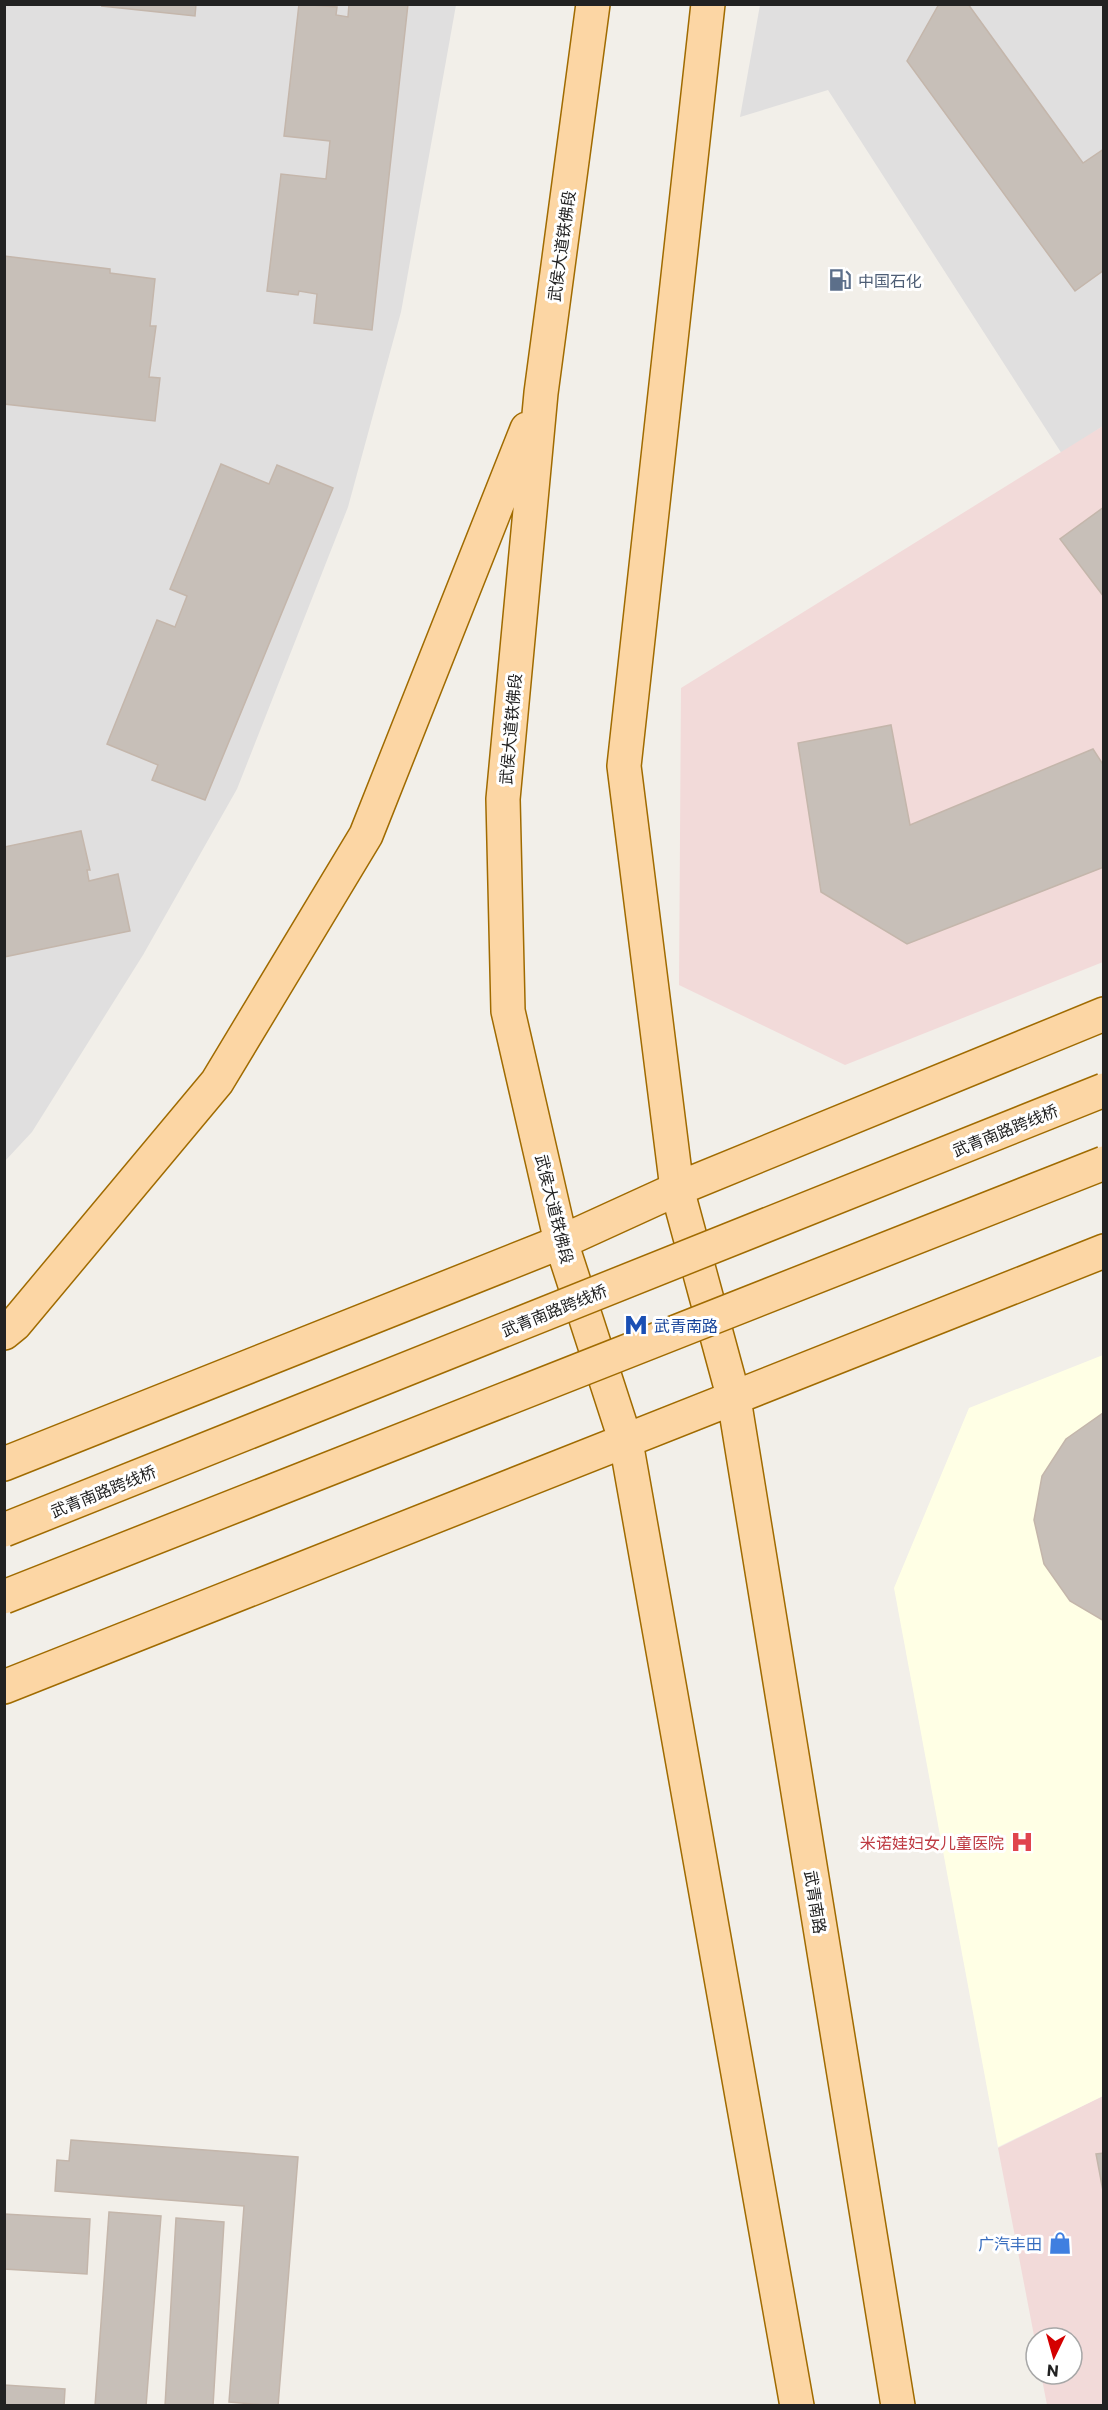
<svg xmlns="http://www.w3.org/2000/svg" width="1108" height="2410" viewBox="0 0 1108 2410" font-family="Commissioner,'Noto Sans SC',sans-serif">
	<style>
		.residential { fill: #e0dfdf }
		.commercial { fill: #f2dad9 }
		.education { fill: #ffffe5 }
		.building { fill: #c7bfb8; stroke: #c4b6ab; stroke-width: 1.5 }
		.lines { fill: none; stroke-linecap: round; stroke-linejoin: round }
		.primary-casing { stroke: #a06b00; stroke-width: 36 }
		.primary { stroke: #fcd6a4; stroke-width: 33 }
		.primary-bridge-casing { stroke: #a06b00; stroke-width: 36; stroke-linecap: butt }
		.primary-bridge { stroke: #fcd6a4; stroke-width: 33 }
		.labels { text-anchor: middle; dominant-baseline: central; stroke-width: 6; stroke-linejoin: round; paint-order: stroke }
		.street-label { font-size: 16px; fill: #222; stroke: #fff }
		.service-label { font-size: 16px; fill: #4e5e75; stroke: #fff; text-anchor: start }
		.transit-label { font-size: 16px; fill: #164399; stroke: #fff; text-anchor: start }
		.health-label { font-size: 16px; fill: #be3a42; stroke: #fff; text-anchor: end }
		.shop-label { font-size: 16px; fill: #366cbe; stroke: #fff; text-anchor: end }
	</style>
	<rect width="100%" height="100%" fill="#f2efe9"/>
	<!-- residential -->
	<path class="residential" d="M5,5H456L401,312L348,507L237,789L143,955L32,1132L5,1161Z
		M760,5H1103V426L1062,454L828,90L740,117Z"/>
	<!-- commercial -->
	<path class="commercial" d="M1103,426V962L845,1065L679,985L681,688Z
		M1103,2096V2405H1047L1041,2374H1072V2338H1036V2346L998,2148Z"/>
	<!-- education -->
	<path class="education" d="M1103,1355V2096L998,2147L894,1588L969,1408Z"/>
	<!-- building -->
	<path class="building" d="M103,4H196L195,16L102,6Z
		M299,4L337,7L336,15L348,17L349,4H408L372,330L314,323L317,294L299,291L298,295L267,291L281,174L326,179L330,141L284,136Z
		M939,4H968L1083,163L1104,149V270L1075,291L907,61Z
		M4,256L110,269V273L155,279L150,326H156L149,377L160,378L155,421L4,404Z
		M221,464L269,484L277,465L333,488L205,800L152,780L158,765L107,744L157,620L175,627L187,596L170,589Z
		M1104,507V597L1060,539Z
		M891,725L910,825L1093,749L1104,766V867L907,944L821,892L798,743Z
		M81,831L90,870H87L89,881L118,874L130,931L4,957V847Z
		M1103,1413H1104V1621L1070,1601L1044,1564L1034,1520L1042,1476L1066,1439Z
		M71,2140L298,2157L278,2406L229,2402L244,2206L55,2191L57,2160L69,2161Z
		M1104,2153V2196L1096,2154Z
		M109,2212L161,2216L146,2406H95Z
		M4,2214L90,2219L87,2274L4,2269Z
		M176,2218L224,2222L213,2406H165Z
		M4,2385L65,2389L64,2406H4Z"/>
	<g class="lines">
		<!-- primary casing -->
		<g class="primary-casing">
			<path id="primary" d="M593,4L541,393L503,799L508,1011L561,1242L626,1442L797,2406
				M708,4L624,766L677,1189L734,1399L898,2406
				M4,1333L15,1324L217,1082L366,835L527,429
				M4,1464L561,1242L677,1189L1104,1014
				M4,1687L1104,1251"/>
		</g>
		<!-- primary -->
		<use href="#primary" class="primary"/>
		<!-- primary-bridge casing -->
		<g class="primary-bridge-casing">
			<path id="primary-bridge" d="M4,1530L1104,1090
				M4,1597L1104,1163"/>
		</g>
		<!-- primary-bridge -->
		<use href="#primary-bridge" class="primary-bridge"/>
	</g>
	<!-- icons -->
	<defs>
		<g id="fuel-bare" transform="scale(1.8)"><path d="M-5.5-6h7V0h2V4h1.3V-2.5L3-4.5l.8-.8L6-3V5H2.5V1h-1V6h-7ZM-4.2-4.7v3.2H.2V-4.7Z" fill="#5c6f8a" stroke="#fff" stroke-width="2.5" paint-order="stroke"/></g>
		<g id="metro-bare" transform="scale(1.8)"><path d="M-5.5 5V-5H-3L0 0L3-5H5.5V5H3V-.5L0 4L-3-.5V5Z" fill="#1a4fb4" stroke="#fff" stroke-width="2.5" paint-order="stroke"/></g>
		<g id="hospital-bare" transform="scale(1.8)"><path d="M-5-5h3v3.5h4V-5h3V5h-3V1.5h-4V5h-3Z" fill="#e0444e" stroke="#fff" stroke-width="2.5" paint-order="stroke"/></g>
		<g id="shop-bare" transform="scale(1.8)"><path d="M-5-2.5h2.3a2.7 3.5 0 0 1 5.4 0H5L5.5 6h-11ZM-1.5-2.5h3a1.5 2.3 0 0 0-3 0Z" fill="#3f7fe0" stroke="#fff" stroke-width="2.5" paint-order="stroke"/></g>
	</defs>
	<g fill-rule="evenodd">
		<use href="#fuel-bare" x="840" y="280"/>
		<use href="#metro-bare" x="636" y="1325"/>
		<use href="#hospital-bare" x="1022" y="1842"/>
		<use href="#shop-bare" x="1060" y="2243"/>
	</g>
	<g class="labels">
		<!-- street labels -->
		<g class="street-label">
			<text transform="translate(561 246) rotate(-82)">武侯大道铁佛段</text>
			<text transform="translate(510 729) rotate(-85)">武侯大道铁佛段</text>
			<text transform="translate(1005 1130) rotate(-22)">武青南路跨线桥</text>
			<text transform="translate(555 1209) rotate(76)">武侯大道铁佛段</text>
			<text transform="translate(554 1310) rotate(-22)">武青南路跨线桥</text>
			<text transform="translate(103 1491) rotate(-22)">武青南路跨线桥</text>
			<text transform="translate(816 1902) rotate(81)">武青南路</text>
		</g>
		<!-- service labels -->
		<g class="service-label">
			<text x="858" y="280">中国石化</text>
		</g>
		<!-- transit labels -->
		<g class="transit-label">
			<text x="654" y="1325">武青南路</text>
		</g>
		<!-- health labels -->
		<g class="health-label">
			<text x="1004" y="1842">米诺娃妇女儿童医院</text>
		</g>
		<!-- shop labels -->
		<g class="shop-label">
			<text x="1042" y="2243">广汽丰田</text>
		</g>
	</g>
	<!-- border -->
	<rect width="1108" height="2410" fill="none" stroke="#222222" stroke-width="12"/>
	<!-- north arrow -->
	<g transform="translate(1054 2356) rotate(185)"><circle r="28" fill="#ffffff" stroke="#a7a7a7" stroke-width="1.5"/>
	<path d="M0-4.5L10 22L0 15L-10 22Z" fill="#d40000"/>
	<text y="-9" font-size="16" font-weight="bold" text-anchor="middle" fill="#222222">N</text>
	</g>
</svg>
